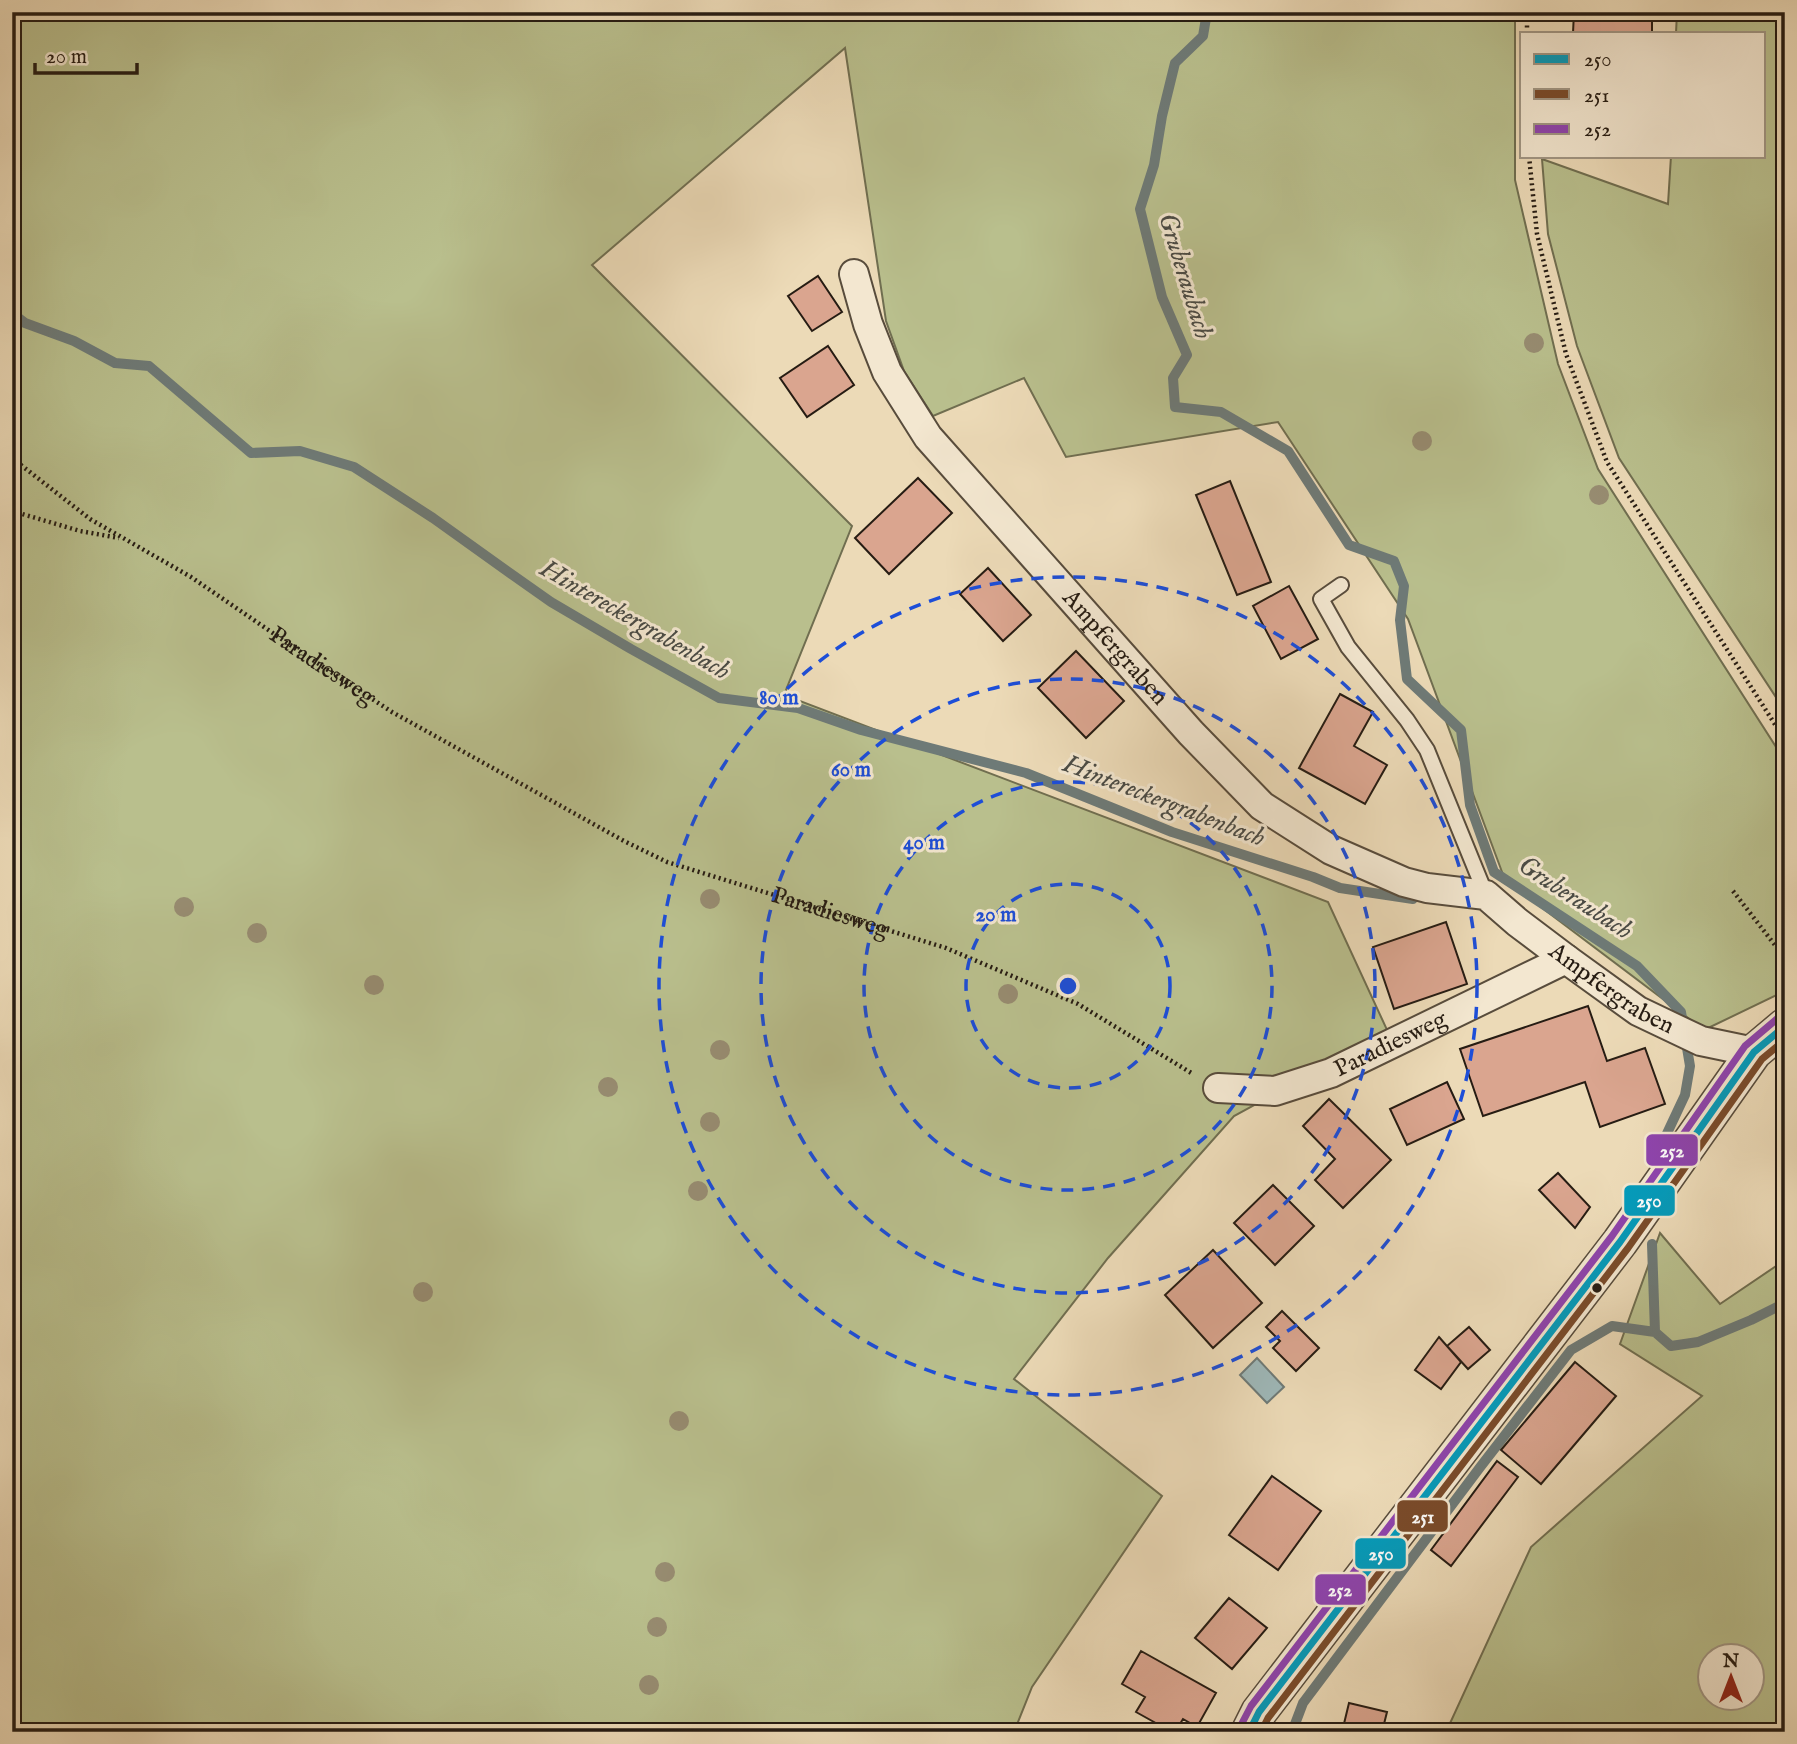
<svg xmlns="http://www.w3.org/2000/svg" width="1797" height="1744" viewBox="0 0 1797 1744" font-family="'IM FELL English',serif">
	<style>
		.green { fill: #b9bf8d; stroke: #706e50; stroke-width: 2; fill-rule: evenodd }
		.water { fill: #9eb8b9; stroke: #6e7a77; stroke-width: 2 }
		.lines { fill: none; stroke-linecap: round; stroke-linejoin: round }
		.stream { stroke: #6e7a77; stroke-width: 10 }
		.building { fill: #daa58f; stroke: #261c13; stroke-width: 2 }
		.service-casing { stroke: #584c3c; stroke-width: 18 }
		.minor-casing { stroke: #584c3c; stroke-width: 32 }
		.tertiary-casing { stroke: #584c3c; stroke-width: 38 }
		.path { stroke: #261c13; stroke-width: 4.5; stroke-dasharray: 2 3.5; stroke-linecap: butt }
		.service { stroke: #f3e7d0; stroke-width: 14 }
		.minor { stroke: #f3e7d0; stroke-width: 28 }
		.tertiary { stroke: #f3e7d0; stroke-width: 35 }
		.bus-1-casing { stroke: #f3e7d0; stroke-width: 12 }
		.bus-2-casing { stroke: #f3e7d0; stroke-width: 12 }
		.bus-3-casing { stroke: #f3e7d0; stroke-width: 12 }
		.bus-1 { stroke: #049bbb; stroke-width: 7 }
		.bus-2 { stroke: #7a4b2a; stroke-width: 7 }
		.bus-3 { stroke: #8e44ad; stroke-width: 7 }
		.tree { fill: #978c71 }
		.ring { fill: none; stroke: #1d4ed8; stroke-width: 3.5; stroke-dasharray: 12 9 }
		.bus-dot { fill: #261c13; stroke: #f3e7d0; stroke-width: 2.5 }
		.labels { text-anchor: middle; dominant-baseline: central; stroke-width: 6; stroke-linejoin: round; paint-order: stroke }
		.street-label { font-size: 24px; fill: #261c13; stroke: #f3e7d0 }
		.water-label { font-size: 26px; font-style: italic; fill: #4a4b45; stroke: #f3e7d0 }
		.centre { fill: #1d4ed8; stroke: #f3e7d0; stroke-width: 3.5 }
		.ring-label { font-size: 21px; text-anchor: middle; font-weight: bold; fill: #1d4ed8; stroke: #f3e7d0; stroke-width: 6; stroke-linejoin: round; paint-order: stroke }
		.line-badge { stroke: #f3e7d0; stroke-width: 2.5 }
		.badge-label { font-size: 19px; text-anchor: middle; font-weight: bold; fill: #fff }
	</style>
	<rect width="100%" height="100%" fill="#ecdab7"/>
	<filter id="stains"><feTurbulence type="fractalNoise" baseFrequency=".00286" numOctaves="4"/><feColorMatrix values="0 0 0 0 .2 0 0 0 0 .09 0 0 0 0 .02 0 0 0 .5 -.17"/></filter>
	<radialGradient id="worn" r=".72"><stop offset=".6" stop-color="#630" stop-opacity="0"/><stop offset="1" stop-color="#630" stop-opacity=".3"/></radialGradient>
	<!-- green -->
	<path class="green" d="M12,12H1515V180L1558,364L1598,469L1785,761V991L1704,1030L1505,880L1408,619L1278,422L1066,457L1024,378L933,416L904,371L886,321L845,48L592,265L852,526L784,695L1328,902L1388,1032L1234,1116L1108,1258L1014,1379L1162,1496L1032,1687L1014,1732H12Z
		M1677,12H1785V711L1619,458L1577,346L1548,234L1542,159L1668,204L1671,156H1764V33H1676Z
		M1660,1233L1720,1304L1785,1260V1732H1446L1531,1547L1702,1396L1620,1344ZM1710,1656H1752V1698H1710Z"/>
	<!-- water -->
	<path class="water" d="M1257,1358L1284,1387L1267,1403L1240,1375Z"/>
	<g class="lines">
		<!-- stream -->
		<path class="stream" d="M1207,12L1203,36L1175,63L1162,116L1154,165L1140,209L1162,297L1187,355L1173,378L1175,407L1221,412L1288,451L1349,545L1394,561L1404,586L1400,620L1407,679L1461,730L1470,805L1494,872L1637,966L1681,1012L1690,1066L1685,1095L1662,1144
			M12,313L25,323L74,341L115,363L149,366L251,453L300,451L354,467L433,518L507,571L551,602L631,649L719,698L798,708L861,730L1026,773L1172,832L1313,877L1340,888L1413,899
			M1655,1332L1671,1346L1698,1342L1751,1320L1785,1303
			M1292,1732L1303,1703L1481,1466L1571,1350L1612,1326L1655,1332L1652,1244"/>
	</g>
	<!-- building -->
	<path class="building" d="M1574,12H1652V33H1573Z
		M818,276L842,312L812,331L788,296Z
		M828,346L854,385L807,417L780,378Z
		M918,478L952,513L889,574L855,538Z
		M1230,481L1271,582L1237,595L1196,495Z
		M988,568L1031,615L1003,641L960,594Z
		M1289,586L1318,639L1281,659L1253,606Z
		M1076,651L1124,701L1086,738L1038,688Z
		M1340,694L1373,712L1354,746L1387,765L1365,804L1299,768Z
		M1446,922L1467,984L1394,1009L1373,947Z
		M1588,1006L1607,1061L1645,1048L1665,1104L1600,1127L1585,1082L1483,1116L1460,1049Z
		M1447,1082L1464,1119L1407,1145L1390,1109Z
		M1329,1099L1391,1160L1343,1208L1315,1180L1335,1159L1303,1126Z
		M1558,1173L1590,1207L1575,1228L1539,1190Z
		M1273,1185L1314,1226L1275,1265L1234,1223Z
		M1213,1250L1262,1303L1213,1348L1165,1295Z
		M1282,1311L1319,1348L1296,1371L1273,1348L1280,1341L1266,1327Z
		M1469,1327L1490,1350L1468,1369L1447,1346Z
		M1439,1337L1461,1362L1441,1389L1415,1370Z
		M1575,1362L1616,1396L1541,1484L1501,1450Z
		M1497,1461L1518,1477L1451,1566L1431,1550Z
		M1272,1476L1321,1511L1278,1570L1229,1535Z
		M1229,1598L1267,1628L1232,1669L1195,1638Z
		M1141,1651L1216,1693L1197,1727L1183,1719L1175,1732H1172L1136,1712L1145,1697L1122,1684Z
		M1349,1703L1387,1712L1382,1732H1342Z"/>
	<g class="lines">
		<!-- service casing -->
		<g class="service-casing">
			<path id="service" d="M1341,585L1321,599L1348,647L1407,720L1427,750L1486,895"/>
		</g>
		<!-- minor casing -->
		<g class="minor-casing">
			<g id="minor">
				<path id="s2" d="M854,274L868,324L887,372L928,437L1191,733L1262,806L1331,850L1404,882L1427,888L1486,895L1517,922L1566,959L1638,1011L1701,1041L1754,1052"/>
				<path id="s3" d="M1218,1088L1275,1091L1331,1073L1566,959"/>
			</g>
		</g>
		<!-- tertiary casing -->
		<g class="tertiary-casing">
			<path id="tertiary" d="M1249,1732L1259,1712L1620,1242L1754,1052L1785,1026"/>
		</g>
		<!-- path -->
		<g class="path">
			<path d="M1527,33V12"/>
			<path d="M1529,156L1537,234L1566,354L1607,462L1785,740"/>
			<path id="s1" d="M12,458L90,519L191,577L302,653L392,712L624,841L667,862L946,948L1078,1004L1193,1074"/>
			<path d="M12,511L80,531L119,538"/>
			<path d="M1733,891L1785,958"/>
		</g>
		<!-- service -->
		<use href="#service" class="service"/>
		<!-- minor -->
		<use href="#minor" class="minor"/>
		<!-- tertiary -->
		<use href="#tertiary" class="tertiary"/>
		<!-- bus-1 casing -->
		<g class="bus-1-casing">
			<path id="bus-1" d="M1249,1732L1259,1712L1620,1242L1754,1052L1785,1026"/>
		</g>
		<!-- bus-2 casing -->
		<g class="bus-2-casing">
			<path id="bus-2" d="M1261,1732L1268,1718L1628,1248L1762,1059L1785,1040"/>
		</g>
		<!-- bus-3 casing -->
		<g class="bus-3-casing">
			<path id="bus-3" d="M1240,1727L1251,1706L1612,1236L1745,1046L1778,1018"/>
		</g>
		<!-- bus-1 -->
		<use href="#bus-1" class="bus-1"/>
		<!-- bus-2 -->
		<use href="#bus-2" class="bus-2"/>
		<!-- bus-3 -->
		<use href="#bus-3" class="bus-3"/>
	</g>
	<!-- trees -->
	<g class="tree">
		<circle cx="1534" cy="343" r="10"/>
		<circle cx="1422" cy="441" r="10"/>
		<circle cx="1599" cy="495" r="10"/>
		<circle cx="710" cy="899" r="10"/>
		<circle cx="184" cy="907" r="10"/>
		<circle cx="257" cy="933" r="10"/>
		<circle cx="374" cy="985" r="10"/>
		<circle cx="1008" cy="994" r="10"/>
		<circle cx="720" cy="1050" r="10"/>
		<circle cx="608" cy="1087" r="10"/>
		<circle cx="710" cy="1122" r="10"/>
		<circle cx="698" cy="1191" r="10"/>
		<circle cx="423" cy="1292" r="10"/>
		<circle cx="679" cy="1421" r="10"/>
		<circle cx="665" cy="1572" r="10"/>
		<circle cx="657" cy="1627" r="10"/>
		<circle cx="649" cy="1685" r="10"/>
	</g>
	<!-- distance rings -->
	<g class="ring">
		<circle cx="1068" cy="986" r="102"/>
		<circle cx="1068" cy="986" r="204"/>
		<circle cx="1068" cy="986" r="307"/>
		<circle cx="1068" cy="986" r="409"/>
	</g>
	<!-- markers -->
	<circle class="bus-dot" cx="1597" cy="1288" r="6"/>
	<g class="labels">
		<!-- street labels -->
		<g class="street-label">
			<text stroke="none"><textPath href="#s2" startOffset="462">Ampfergraben</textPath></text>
			<text stroke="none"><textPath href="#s1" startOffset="374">Paradiesweg</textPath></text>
			<text stroke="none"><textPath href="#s1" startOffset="942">Paradiesweg</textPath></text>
			<text stroke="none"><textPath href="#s2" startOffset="1080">Ampfergraben</textPath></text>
			<text stroke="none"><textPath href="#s3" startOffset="182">Paradiesweg</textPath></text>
		</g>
		<!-- water labels -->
		<g class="water-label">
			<text transform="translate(1185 276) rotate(73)">Gruberaubach</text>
			<text transform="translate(635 620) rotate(30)">Hintereckergrabenbach</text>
			<text transform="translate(1164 801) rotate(21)">Hintereckergrabenbach</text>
			<text transform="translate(1575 898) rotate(33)">Gruberaubach</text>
		</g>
	</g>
	<circle cx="1068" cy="986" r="10" class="centre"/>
	<g class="ring-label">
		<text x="779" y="704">80 m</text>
		<text x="851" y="776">60 m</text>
		<text x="924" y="849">40 m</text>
		<text x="996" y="921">20 m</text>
	</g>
	<g class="line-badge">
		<rect x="1645" y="1133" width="54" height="34" rx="7" fill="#8e44ad"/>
		<rect x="1623" y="1184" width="53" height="33" rx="7" fill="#049bbb"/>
		<rect x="1396" y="1499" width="53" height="34" rx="7" fill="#7a4b2a"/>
		<rect x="1354" y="1537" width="53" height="33" rx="7" fill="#049bbb"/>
		<rect x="1314" y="1573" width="53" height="33" rx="7" fill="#8e44ad"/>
	</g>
	<g class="badge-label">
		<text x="1672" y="1157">252</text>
		<text x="1649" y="1207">250</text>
		<text x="1423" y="1523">251</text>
		<text x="1381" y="1560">250</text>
		<text x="1340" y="1596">252</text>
	</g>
	<!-- margin -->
	<rect width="1797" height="1744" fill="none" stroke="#ecdab7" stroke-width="42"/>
	<rect x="14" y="14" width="1769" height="1716" fill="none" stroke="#261c13" stroke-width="3.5"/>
	<rect x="21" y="21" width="1755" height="1702" fill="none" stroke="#261c13" stroke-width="2"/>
	<!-- legend -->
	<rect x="1520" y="32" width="245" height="126" fill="#f3e7d0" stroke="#a19684" stroke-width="2"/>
	<rect x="1534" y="54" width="35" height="10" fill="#049bbb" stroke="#a19684" stroke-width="2"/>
	<text x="1584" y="66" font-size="21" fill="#261c13">250</text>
	<rect x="1534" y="89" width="35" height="10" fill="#7a4b2a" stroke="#a19684" stroke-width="2"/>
	<text x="1584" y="102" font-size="21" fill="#261c13">251</text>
	<rect x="1534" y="124" width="35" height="10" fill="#8e44ad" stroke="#a19684" stroke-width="2"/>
	<text x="1584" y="136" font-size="21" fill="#261c13">252</text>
	<!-- north arrow -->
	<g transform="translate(1731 1677)"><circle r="33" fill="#f3e7d0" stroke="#a19684" stroke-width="2"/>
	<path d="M0-5L12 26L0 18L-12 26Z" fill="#8f2418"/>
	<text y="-10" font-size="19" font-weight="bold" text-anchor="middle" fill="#261c13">N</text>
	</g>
	<!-- scale -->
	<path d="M35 63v10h102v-10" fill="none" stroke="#261c13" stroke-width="3.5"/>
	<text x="46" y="63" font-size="21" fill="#261c13" stroke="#f3e7d0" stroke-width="5" paint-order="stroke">20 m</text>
	<rect width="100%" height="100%" filter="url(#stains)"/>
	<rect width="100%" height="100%" fill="url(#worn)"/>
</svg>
